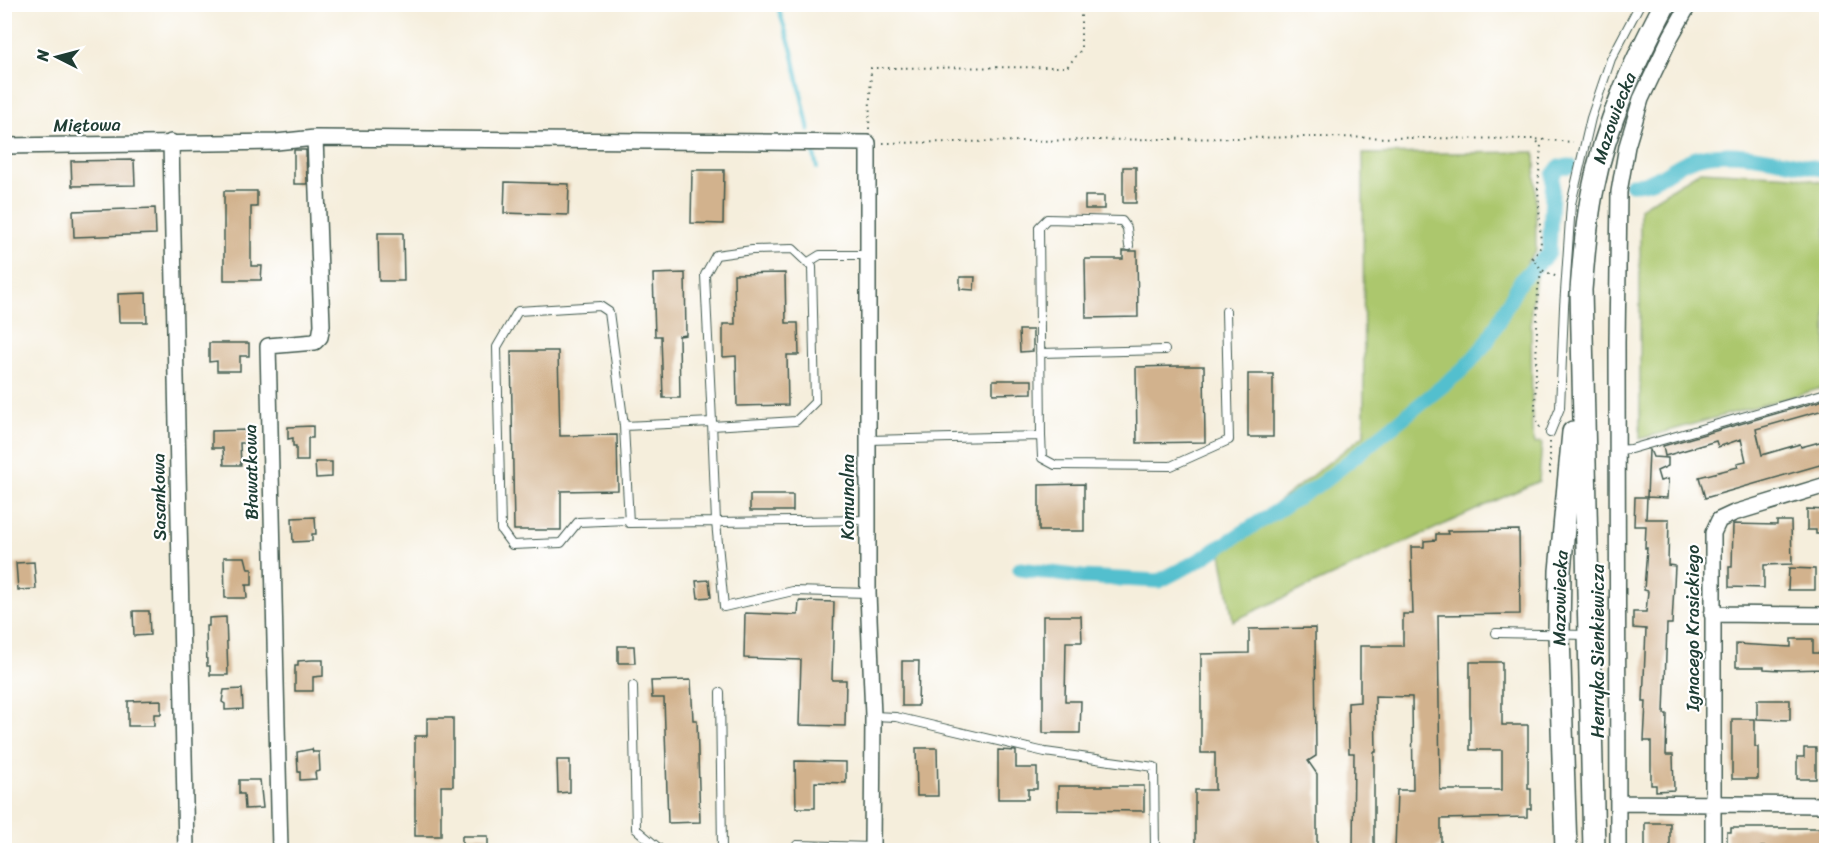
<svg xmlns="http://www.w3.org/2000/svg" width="1831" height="855" viewBox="0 0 1831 855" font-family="Sriracha,sans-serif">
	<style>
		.green { fill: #acc76d; stroke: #668250; stroke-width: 1.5 }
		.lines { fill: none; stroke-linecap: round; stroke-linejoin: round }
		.stream { stroke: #53bfce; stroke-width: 4 }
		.canal { stroke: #53bfce; stroke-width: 15 }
		.building { fill: #d2b28d }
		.lane-casing { stroke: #3f584d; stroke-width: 10 }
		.street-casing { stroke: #3f584d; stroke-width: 18 }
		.secondary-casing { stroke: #3f584d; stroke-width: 24 }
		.path { stroke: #3f584d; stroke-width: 2; stroke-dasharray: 1.5 4.5; stroke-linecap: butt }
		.lane { stroke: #fff; stroke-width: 8 }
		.street { stroke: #fff; stroke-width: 15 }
		.secondary { stroke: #fff; stroke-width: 21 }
		.labels { text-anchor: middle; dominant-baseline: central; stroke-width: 4.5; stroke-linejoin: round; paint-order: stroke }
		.street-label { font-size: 18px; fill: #1f3d34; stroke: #fff }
	</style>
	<rect width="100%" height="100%" fill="#fff"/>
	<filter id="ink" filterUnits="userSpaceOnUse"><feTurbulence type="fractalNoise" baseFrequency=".0167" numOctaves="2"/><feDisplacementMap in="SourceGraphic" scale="12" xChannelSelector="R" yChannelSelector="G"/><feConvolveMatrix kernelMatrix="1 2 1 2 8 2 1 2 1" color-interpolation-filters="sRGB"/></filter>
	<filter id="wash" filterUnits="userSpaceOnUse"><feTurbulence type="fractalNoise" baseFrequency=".008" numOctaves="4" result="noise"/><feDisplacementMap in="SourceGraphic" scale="24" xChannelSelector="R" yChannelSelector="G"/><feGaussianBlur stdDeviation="1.35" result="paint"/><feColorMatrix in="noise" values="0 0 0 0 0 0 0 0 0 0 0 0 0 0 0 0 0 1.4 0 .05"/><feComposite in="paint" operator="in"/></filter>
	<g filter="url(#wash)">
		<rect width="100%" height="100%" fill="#f5eedc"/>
		<!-- green -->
		<path class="green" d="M1535,152L1536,250L1527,262L1536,276L1531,311L1532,432L1535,443L1542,442L1539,481L1233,621L1220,547L1364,435L1363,154Z
			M1700,171L1794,176L1826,183V387L1640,439V208Z"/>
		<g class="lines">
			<!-- stream -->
			<path class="stream" d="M777,4L792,51L809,131
				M814,154L817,168"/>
			<!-- canal -->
			<path class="canal" d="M1631,184C1658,185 1667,169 1690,160C1729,145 1787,162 1826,170
				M1020,569L1082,577L1159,581L1196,562L1323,482L1465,368L1487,342L1521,280L1549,253L1553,175L1559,167L1570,166"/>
		</g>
		<g id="blocks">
			<!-- building -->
			<path class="building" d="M294,150H306L307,184H294Z
				M134,160L135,185L72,186L71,161Z
				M1123,167H1136V203H1123Z
				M692,170H724L723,224L691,223Z
				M505,182L569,184L568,215L504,213Z
				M224,191H257V207H251V266H262L261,280H224Z
				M1085,196H1104V209H1085Z
				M155,208L156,234L74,237L73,211Z
				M378,233H403L404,281H379Z
				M1123,251H1137L1138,317L1086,318L1085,259H1123Z
				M685,273L686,335L679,336L680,398H663L661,336H655L653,274Z
				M785,273L786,323H798L799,355H787L788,405L737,406L736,356L723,357V324H735L734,274Z
				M960,277H975L974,290L960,289Z
				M146,293L147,322H119L118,294Z
				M1019,330H1033V351L1020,352Z
				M209,343H249V356H240V371H217V361L209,362Z
				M511,351H558L560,436L617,435L618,490L561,491V530H514Z
				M1179,366H1204L1205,442L1137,443L1136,367Z
				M1248,374H1273V437H1248Z
				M993,380H1032V393L993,394Z
				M1827,399V409L1756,429L1762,455L1800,444L1801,447L1827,440V463L1705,498L1699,477L1738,467L1737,463L1746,461L1741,439L1718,447L1716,441L1665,456L1663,446Z
				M313,426V438H308V461H296V446H293V438L288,439V427Z
				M248,430L249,443H240L241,465H224L223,448H212V431Z
				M1649,450H1650L1653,457L1668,458V466L1657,471L1660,481L1668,479L1667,498L1647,497Z
				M315,462H332V477L316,478Z
				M1084,484V531H1039V485Z
				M750,495H793V511H750Z
				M1635,497H1647L1646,519H1669L1668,565L1675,566L1672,624H1667L1664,714H1667L1666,755H1673L1674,790L1656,791V785H1651V741H1644L1646,702H1643L1646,629L1633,628V612H1646L1648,591L1644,590L1647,548H1645L1646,526H1634Z
				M1807,509L1827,510V534H1816V530H1807Z
				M315,517L316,534H312V541L293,542L292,518Z
				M1777,521H1791L1792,564L1764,565V588L1729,587V567H1732L1733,524L1777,525Z
				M1519,530L1520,614L1438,615L1440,790H1502V750H1470V662H1502V725H1528V789H1531V809H1527V817L1441,819V844L1434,850H1395L1397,790H1413L1412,697L1375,696L1376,752H1374V850H1353L1354,753H1349L1348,703L1360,702V646H1403V614H1413L1411,547H1424V541L1436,540V534H1448L1447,531Z
				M224,557H245L248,569H252V585H246L247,598H225Z
				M34,562L36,589L18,590L16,563Z
				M1789,568L1815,569V590H1788Z
				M709,580L711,597L698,598L696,581Z
				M799,601L834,602L832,680H846L845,726L799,725L801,660L744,658L745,613L798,615Z
				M133,611H149L150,635L134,636Z
				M1043,616H1081L1082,642H1066L1065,701H1081L1080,733H1043Z
				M226,617L228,675H210V666H207L206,626H209V618Z
				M1315,628L1316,756L1308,761L1317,774V850H1195V790H1215V753H1201V654L1249,653V629Z
				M1791,639H1813V653H1827V669L1782,670L1764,669V667H1736V644L1791,647Z
				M618,646H634L635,663H618Z
				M312,660H323V676L313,677V691H295V666H298V661Z
				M902,661H919L918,706H902Z
				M691,680L693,720H697L700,822L668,823L664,698H652L651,681Z
				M242,689L243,709L225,710V704L222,702L224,690Z
				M161,700V714H154V726H128V701Z
				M1757,700H1790V720L1757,719Z
				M427,718H453V786H441V836H415V736H427Z
				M1732,719H1755V747H1758V779H1732Z
				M916,748H937L938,796H917Z
				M1804,748H1816V779H1797V757H1804Z
				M312,749L313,752H319L320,771L315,772L316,779L300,780V772H298L297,752Z
				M998,750L1016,751V768H1037V789H1028V799H998Z
				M557,760H570V792L558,793Z
				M795,761L846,762V783L815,782V808H796Z
				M239,780H260L263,808L245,809L244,794H239Z
				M1058,786H1144V811L1058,810Z
				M1645,823H1670V850H1645Z
				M1731,828H1827V848L1761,847V850H1731V844H1727V832H1731Z
				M462,836H488V850H462Z"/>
		</g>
	</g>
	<g filter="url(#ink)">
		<use href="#blocks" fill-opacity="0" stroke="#3f584d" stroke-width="1.5"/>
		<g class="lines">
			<!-- lane casing -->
			<g class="lane-casing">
				<path id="lane" d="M807,263L820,255H868
					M1040,353L1165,350
					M712,422L705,275L716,255L752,250L793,249L812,267L815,402L796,421L712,426
					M712,422L716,522L629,523L624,426Z
					M624,426L609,312L600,306L518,311L497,347L501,530L512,545L561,543L578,522L628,520
					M1550,433L1560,408L1564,307L1571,204L1591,118L1611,59L1640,4
					M1041,436L1042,458L1055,465L1171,466L1229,440L1226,311
					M868,440L1041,436L1039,227L1047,219L1122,221L1127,228L1129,246
					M1617,450L1631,449L1826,393
					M868,593L793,591L724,607L716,522L868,520
					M1496,633L1587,635
					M633,686L636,829L661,850
					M720,692L722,850
					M873,716L896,717L1045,752L1154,767L1155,850
					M797,850V845L872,847"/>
			</g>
			<!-- street casing -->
			<g class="street-casing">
				<path id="street" d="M171,142L186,850
					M4,146L276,142L315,138L868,143V593L873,716L872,850
					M1712,614L1826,615
					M1618,803L1826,805
					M280,850L268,346L315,342L320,337L322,325L315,138
					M1618,850L1617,343L1619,192L1627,146L1641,99L1671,36L1689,4
					M1713,850V533L1719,520L1734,513L1826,485"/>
			</g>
			<!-- secondary casing -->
			<g class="secondary-casing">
				<g id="secondary">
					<path id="s1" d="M1566,850L1559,634L1560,571L1573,432"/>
					<path id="s2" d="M1594,850L1581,290C1584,256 1586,222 1593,189C1606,123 1634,63 1665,4"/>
				</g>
			</g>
			<!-- path -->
			<path class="path" d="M869,129L871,68L1067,67L1081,50V4
				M883,143L1309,137L1533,139L1573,142
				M1531,257L1542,270L1557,277
				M1533,259L1541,246L1538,188L1541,145L1534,139
				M1540,427L1538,426L1535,409L1538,288L1542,270
				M1550,442V475"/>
			<!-- lane -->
			<use href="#lane" class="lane"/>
			<!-- street -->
			<use href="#street" class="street"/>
			<!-- secondary -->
			<use href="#secondary" class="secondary"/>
		</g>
	</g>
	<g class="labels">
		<!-- street labels -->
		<g class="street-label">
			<text stroke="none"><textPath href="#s2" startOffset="736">Mazowiecka</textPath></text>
			<text transform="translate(87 125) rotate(-1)">Miętowa</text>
			<text transform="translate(251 472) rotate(-91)">Bławatkowa</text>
			<text transform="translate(159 497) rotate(-91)">Sasankowa</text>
			<text transform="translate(848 497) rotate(-90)">Komunalna</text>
			<text stroke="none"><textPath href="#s1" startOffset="252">Mazowiecka</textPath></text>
			<text transform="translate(1693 628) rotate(-90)">Ignacego Krasickiego</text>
			<text transform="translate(1598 651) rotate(-90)">Henryka Sienkiewicza</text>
		</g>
	</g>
	<!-- margin -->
	<rect width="1831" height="855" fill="none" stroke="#fff" stroke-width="24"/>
	<!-- north arrow -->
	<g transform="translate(57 57) rotate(276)" stroke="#ffffff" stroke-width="4.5" paint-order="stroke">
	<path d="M0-4.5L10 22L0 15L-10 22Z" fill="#1f3d34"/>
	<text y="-9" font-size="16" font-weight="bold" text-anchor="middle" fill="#1f3d34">N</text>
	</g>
</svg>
